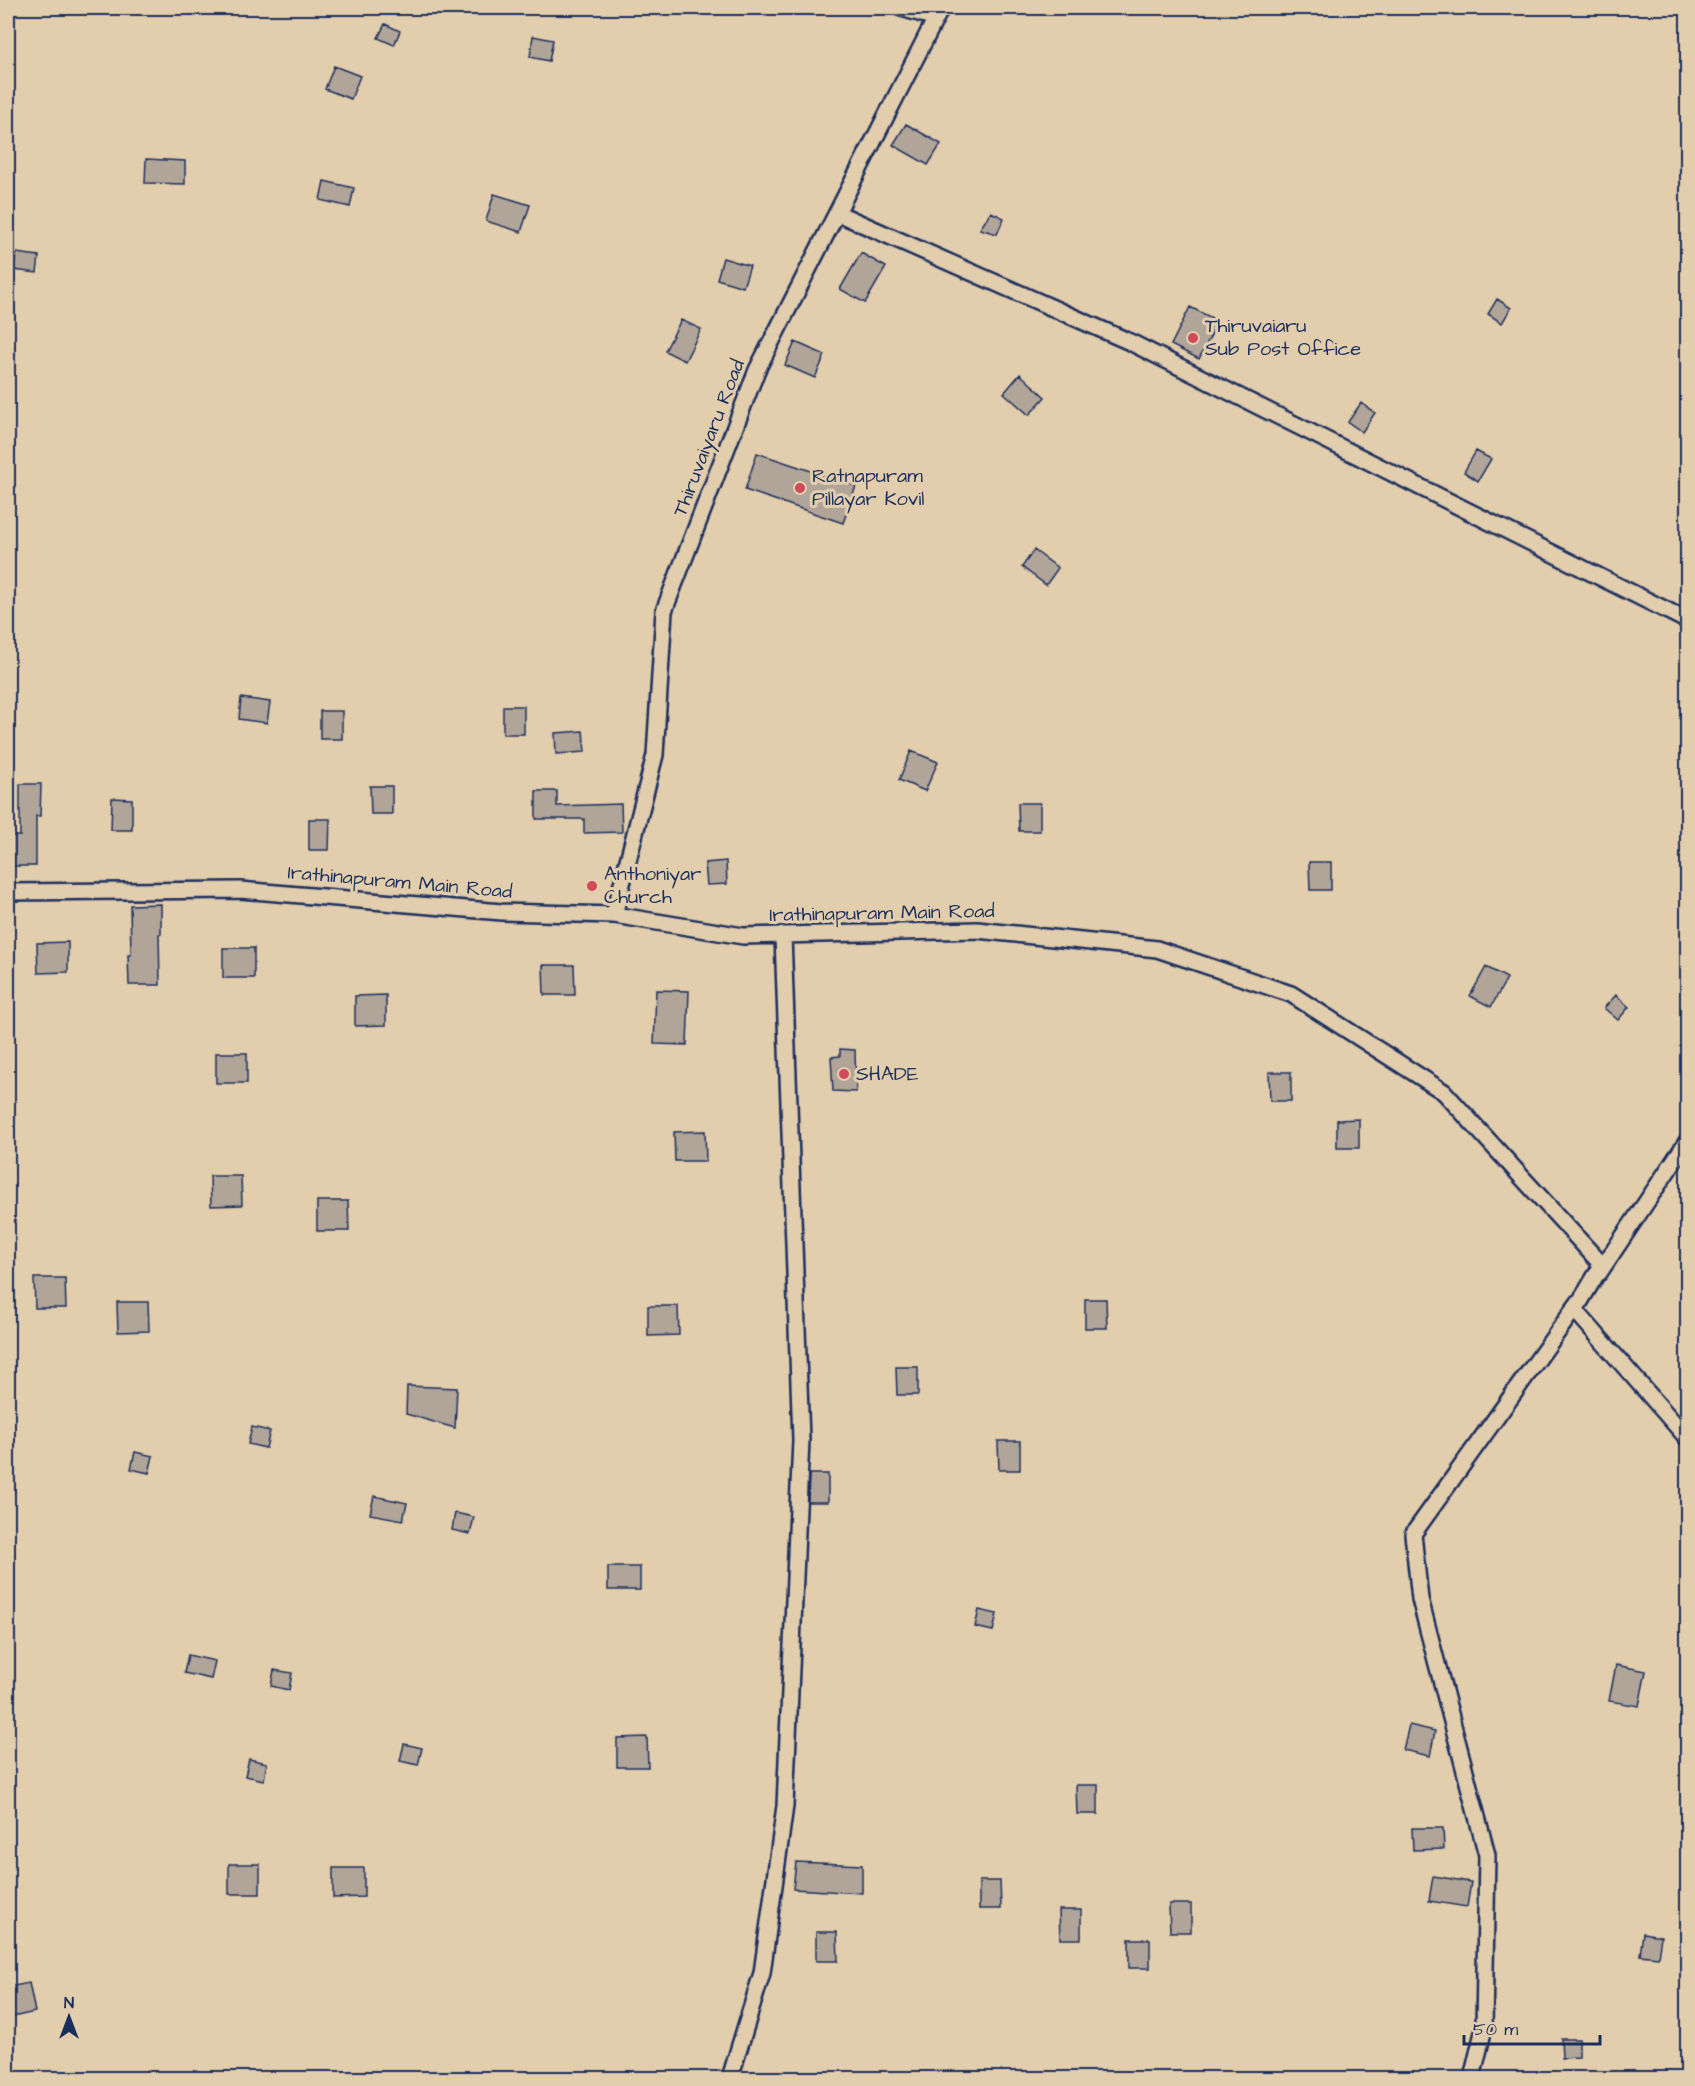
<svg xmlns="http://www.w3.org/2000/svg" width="1695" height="2086" viewBox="0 0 1695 2086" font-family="'Architects Daughter',sans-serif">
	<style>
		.building { fill: #b0a598; stroke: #1b2f5e; stroke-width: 1.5 }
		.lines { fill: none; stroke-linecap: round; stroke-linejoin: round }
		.street-casing { stroke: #1b2f5e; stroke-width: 20 }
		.street { stroke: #e2cdac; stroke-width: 15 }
		.poi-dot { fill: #d1495b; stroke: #e2cdac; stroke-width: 2 }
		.labels { text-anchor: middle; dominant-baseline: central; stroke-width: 6; stroke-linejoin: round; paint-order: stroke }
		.poi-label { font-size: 20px; fill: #1b2f5e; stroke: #e2cdac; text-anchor: start }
		.street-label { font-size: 20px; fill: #1b2f5e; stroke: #e2cdac }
	</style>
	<rect width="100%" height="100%" fill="#e2cdac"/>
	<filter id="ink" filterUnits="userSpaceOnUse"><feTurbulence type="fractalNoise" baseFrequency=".0167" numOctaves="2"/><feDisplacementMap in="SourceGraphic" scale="12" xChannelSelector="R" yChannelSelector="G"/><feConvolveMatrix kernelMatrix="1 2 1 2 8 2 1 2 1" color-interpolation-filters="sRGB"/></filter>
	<g filter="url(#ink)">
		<!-- building -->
		<path class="building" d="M385,24L400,31L394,45L378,38Z
			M533,36L553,40L549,61L530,57Z
			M334,66L360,76L351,99L325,89Z
			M906,124L941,144L928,165L893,145Z
			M146,159L185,161V184L145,183Z
			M324,181L354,188L350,207L320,200Z
			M494,194L530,205L521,232L486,221Z
			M991,212L1004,218L997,234L980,229Z
			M16,253L39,256L37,273L14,270Z
			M861,253L886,267L865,303L840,289Z
			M723,258L750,266L743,287L717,279Z
			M1497,299L1511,308L1502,323L1488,314Z
			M1190,307L1218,321L1199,359L1171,345Z
			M681,320L701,329L685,361L665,351Z
			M795,342L825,355L815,378L785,365Z
			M1020,374L1045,397L1029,415L1004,393Z
			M1361,403L1375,413L1362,432L1348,422Z
			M1476,451L1491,459L1478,481L1464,472Z
			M757,453L856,486L843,523L745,490Z
			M1034,550L1058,568L1046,585L1022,567Z
			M241,698L270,702L267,723L239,719Z
			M503,706H524V734H503Z
			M320,711H342V739H320Z
			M583,731L585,752L556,754L555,733Z
			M911,751L938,762L925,791L899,780Z
			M20,784H41L40,816H36V866H8V836H20Z
			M370,786H392V814H371Z
			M536,791H557V806L621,804L622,832L584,833V819H536Z
			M112,798L132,799V830H111Z
			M1018,803H1040V831H1019Z
			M309,819H330L329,850H309Z
			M726,861L727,884L707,885L705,863Z
			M1309,862H1331V890H1310Z
			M161,904V934H159L160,985H129L128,955H131L130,905Z
			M68,942V972L38,973L37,943Z
			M223,948H254V978H223Z
			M543,965H574L575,995H544Z
			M1486,967L1507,978L1491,1007L1470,996Z
			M656,990L689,991L687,1045L654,1044Z
			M386,995V1025L355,1026V996Z
			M1616,995L1629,1007L1618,1020L1604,1008Z
			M840,1049L855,1050L856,1092L833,1091L831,1057L840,1056Z
			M216,1053H247V1083H216Z
			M1269,1072H1291V1101H1270Z
			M1359,1119V1148H1337V1120Z
			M705,1131L706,1161H675L674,1132Z
			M210,1176H241L242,1205L211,1206Z
			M317,1201H348L349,1231H317Z
			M34,1278H65L66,1308H35Z
			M1085,1299H1106L1107,1328H1085Z
			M117,1302H148L149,1331L118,1332Z
			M648,1306H678L679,1335L648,1336Z
			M896,1367H918V1395H897Z
			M407,1386L457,1388L455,1428L406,1414Z
			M252,1427L270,1431L266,1448L248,1444Z
			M998,1441H1020V1470H999Z
			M135,1452L153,1456L149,1473L131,1469Z
			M809,1474H828V1502H808Z
			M374,1496L407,1503L403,1520L370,1514Z
			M455,1513L474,1517L470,1534L452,1530Z
			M608,1567H640V1590H608Z
			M979,1610L997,1614L993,1631L975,1627Z
			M188,1655L215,1661L211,1679L184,1673Z
			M1616,1665L1646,1671L1639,1706L1609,1701Z
			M274,1670L292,1673L289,1690L271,1686Z
			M1409,1725L1435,1731L1430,1756L1403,1750Z
			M647,1737L648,1767H617V1738Z
			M404,1744L422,1748L418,1765L400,1761Z
			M249,1759L267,1763L264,1780L245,1776Z
			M1076,1785H1098V1814H1077Z
			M1412,1828H1443L1444,1849L1413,1850Z
			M796,1862L862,1865V1893L793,1889Z
			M229,1864H260V1894H229Z
			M333,1868H364V1897L333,1898Z
			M1433,1876L1471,1882L1467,1907L1429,1901Z
			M979,1881H1000L1001,1909H979Z
			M1169,1904H1191V1932H1170Z
			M1059,1910H1081V1939H1060Z
			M816,1932H837L838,1961H816Z
			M1643,1933L1661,1936L1658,1957L1640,1955Z
			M1129,1939H1150V1968H1129Z
			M29,1983L35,2012L8,2018V1987Z
			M1561,2039H1579V2057L1562,2058Z"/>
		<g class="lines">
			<!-- street casing -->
			<g class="street-casing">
				<path id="street" d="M901,8L936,18
					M837,213L1130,342L1688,621
					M8,892L240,890L502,912L614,915L743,936L977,930L1157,949L1291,994L1444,1092L1602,1265L1575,1310L1688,1439
					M614,915L655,755L664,611L757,370L941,8
					M1599,1273L1688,1140
					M730,2078L762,1973L785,1806L801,1440L783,936
					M1472,2078L1484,2028L1487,1855L1420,1599L1413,1534L1579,1302"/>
			</g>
			<!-- street -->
			<use href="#street" class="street"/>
		</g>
	</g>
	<!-- markers -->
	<g class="poi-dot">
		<circle cx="1193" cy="338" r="6"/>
		<circle cx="800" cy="488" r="6"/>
		<circle cx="592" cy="886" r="6"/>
		<circle cx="844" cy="1074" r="6"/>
	</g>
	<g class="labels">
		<!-- poi labels -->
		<g class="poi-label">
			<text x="1205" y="326">Thiruvaiaru<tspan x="1205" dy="23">Sub Post Office</tspan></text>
			<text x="812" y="476">Ratnapuram<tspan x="812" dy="23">Pillayar Kovil</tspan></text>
			<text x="604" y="874">Anthoniyar<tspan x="604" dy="23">Church</tspan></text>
			<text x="856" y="1074">SHADE</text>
		</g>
		<!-- street labels -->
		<g class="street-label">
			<text transform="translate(709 438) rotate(-69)">Thiruvaiyaru Road</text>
			<text transform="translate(400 882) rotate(5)">Irathinapuram Main Road</text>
			<text transform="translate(882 913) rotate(-1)">Irathinapuram Main Road</text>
		</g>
	</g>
	<!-- margin -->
	<rect width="1695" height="2086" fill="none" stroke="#e2cdac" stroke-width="30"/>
	<rect x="15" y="15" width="1665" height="2056" fill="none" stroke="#1b2f5e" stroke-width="2" filter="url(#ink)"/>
	<!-- north arrow -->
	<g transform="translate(69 2017)" stroke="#e2cdac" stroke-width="4.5" paint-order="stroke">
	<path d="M0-4.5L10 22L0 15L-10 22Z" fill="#1b2f5e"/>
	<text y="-9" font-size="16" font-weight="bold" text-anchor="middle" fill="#1b2f5e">N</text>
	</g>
	<!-- scale -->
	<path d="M1464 2035v9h136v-9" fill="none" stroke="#1b2f5e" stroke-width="3"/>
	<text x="1473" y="2035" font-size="18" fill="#1b2f5e" stroke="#e2cdac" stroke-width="4.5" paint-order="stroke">50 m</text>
</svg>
